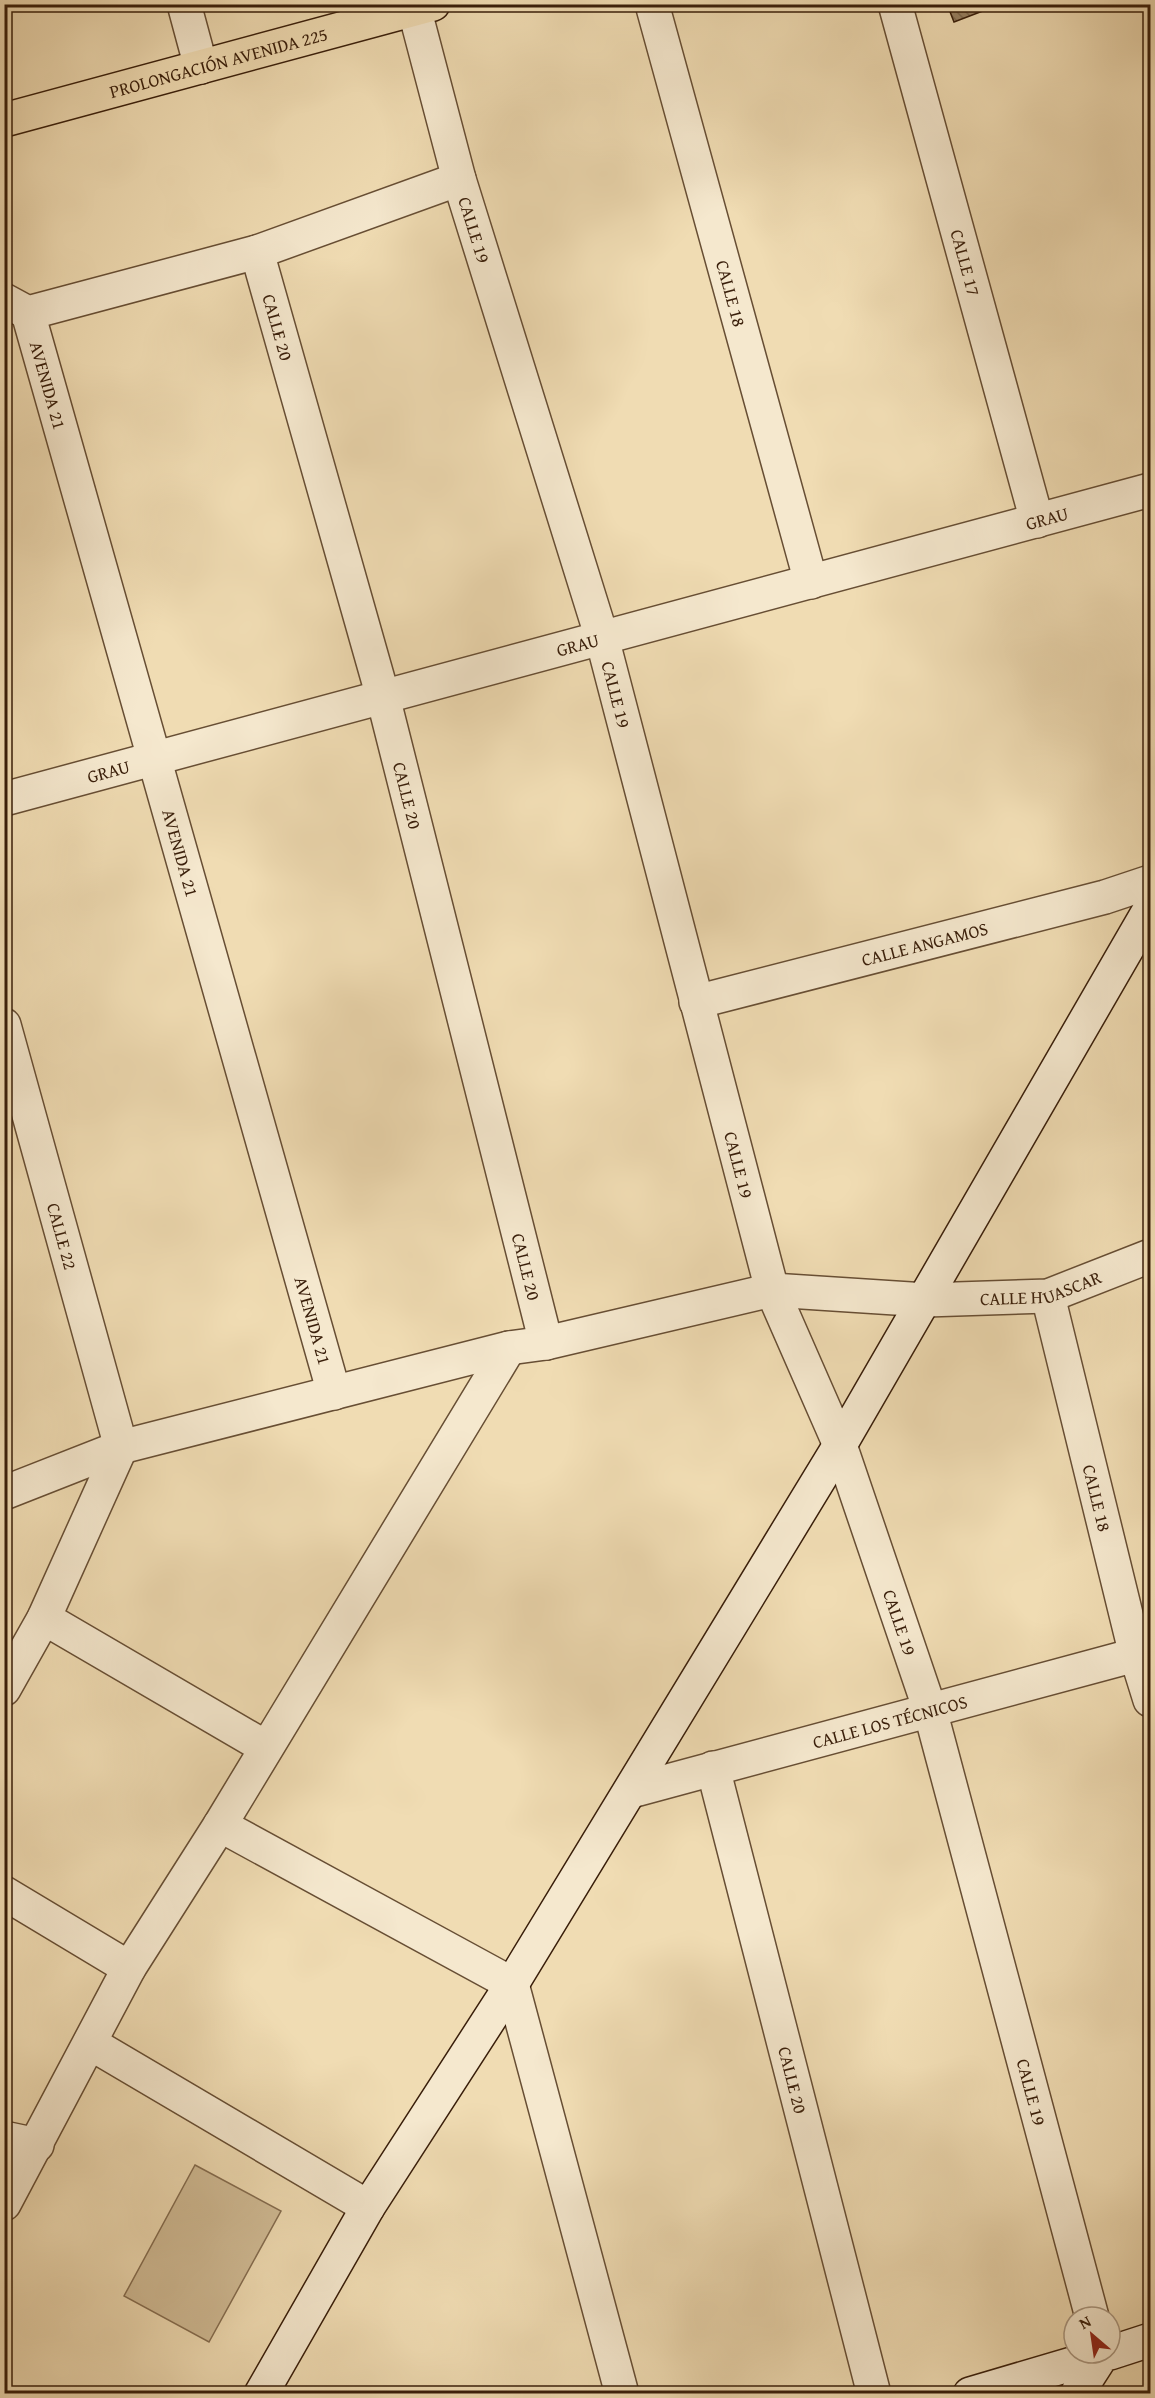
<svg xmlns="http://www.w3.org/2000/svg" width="1155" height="2398" viewBox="0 0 1155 2398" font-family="'Gentium Book Plus',serif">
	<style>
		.pitch { fill: #d1bc96; stroke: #856d50; stroke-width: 1.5 }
		.building { fill: url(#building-back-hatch); stroke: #391e0a; stroke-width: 1.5 }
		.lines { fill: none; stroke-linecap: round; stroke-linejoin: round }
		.street-casing { stroke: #674e34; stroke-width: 36 }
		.secondary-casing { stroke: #391e0a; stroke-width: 36 }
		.primary-casing { stroke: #391e0a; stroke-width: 36 }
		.street { stroke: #f5e8ce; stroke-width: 33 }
		.secondary { stroke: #f5e8ce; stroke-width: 33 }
		.primary { stroke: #f0dcb3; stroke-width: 33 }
		.labels { text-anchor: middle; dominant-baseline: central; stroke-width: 5; stroke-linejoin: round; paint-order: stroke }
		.street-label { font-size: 18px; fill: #391e0a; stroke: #f5e8ce }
	</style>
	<defs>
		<pattern id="building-back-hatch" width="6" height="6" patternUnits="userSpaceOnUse" patternTransform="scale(1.5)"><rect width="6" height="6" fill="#988162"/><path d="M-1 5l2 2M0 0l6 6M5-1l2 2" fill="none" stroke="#7d694f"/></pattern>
	</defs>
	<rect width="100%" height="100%" fill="#f0dcb3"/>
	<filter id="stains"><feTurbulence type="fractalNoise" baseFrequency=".00333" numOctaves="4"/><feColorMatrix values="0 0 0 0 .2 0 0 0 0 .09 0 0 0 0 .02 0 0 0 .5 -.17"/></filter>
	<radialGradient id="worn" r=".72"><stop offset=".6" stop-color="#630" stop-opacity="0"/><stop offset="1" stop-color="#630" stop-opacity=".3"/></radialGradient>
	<!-- pitch -->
	<path class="pitch" d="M195,2165L281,2211L209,2342L124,2296Z"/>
	<!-- building -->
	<path class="building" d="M947,4H1001L954,22Z"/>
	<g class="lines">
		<!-- street casing -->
		<g class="street-casing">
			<g id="street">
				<path d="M184,4L201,67"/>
				<path id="s1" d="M413,4L459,179L602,638L772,1290L840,1445L930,1710L1092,2317"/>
				<path id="s2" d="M652,4L811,582"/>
				<path id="s3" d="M895,4L1037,521"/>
				<path id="s4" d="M257,252L383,697L546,1343"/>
				<path d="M4,300L28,313L257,252L459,179"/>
				<path id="s5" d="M28,313L334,1393"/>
				<path id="s6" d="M4,799L1150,490"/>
				<path id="s7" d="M696,1002L1105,897L1150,882"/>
				<path id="s8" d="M4,1025L121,1447L44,1618L4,1689"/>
				<path id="s9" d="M1048,1296L1136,1655L1150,1700"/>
				<path id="s10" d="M4,1493L121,1447L509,1348L546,1343L772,1290L926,1300L1048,1296L1150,1256"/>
				<path d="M44,1618L265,1747"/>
				<path id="s11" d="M713,1768L874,2394"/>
				<path id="s12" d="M631,1791L1150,1651"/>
				<path d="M220,1825L512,1984L622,2394"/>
				<path d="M4,1893L129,1968"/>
				<path d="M90,2043L368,2207"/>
				<path d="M4,2138L37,2145"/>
				<path d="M4,2204L129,1968L220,1825L509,1348"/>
			</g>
		</g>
		<!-- secondary casing -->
		<g class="secondary-casing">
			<path id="secondary" d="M1110,2353L1150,2340
				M261,2394L368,2207L512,1984L840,1445L1150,909
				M970,2394L1109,2353
				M1077,2394L1102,2355"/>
		</g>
		<!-- primary casing -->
		<g class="primary-casing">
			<g id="primary">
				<path id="s13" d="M4,120L433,4"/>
			</g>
		</g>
		<!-- street -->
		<use href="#street" class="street"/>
		<!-- secondary -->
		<use href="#secondary" class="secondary"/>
		<!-- primary -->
		<use href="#primary" class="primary"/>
	</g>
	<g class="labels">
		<!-- street labels -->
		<g class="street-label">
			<text stroke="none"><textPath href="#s13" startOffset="222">PROLONGACIÓN AVENIDA 225</textPath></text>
			<text stroke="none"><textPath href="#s1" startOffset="234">CALLE 19</textPath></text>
			<text stroke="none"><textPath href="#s3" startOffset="268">CALLE 17</textPath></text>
			<text stroke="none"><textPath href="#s2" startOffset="300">CALLE 18</textPath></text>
			<text stroke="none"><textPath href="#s4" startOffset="78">CALLE 20</textPath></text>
			<text stroke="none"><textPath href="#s5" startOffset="75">AVENIDA 21</textPath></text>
			<text stroke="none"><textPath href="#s6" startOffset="1080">GRAU</textPath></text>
			<text stroke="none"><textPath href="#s6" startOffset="594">GRAU</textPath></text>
			<text stroke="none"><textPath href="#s1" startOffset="720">CALLE 19</textPath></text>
			<text stroke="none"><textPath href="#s6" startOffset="108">GRAU</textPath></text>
			<text stroke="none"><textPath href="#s4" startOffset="564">CALLE 20</textPath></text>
			<text stroke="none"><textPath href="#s5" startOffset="561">AVENIDA 21</textPath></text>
			<text stroke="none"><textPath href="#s7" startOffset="236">CALLE ANGAMOS</textPath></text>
			<text stroke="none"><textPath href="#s1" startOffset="1206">CALLE 19</textPath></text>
			<text stroke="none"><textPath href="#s8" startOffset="219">CALLE 22</textPath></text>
			<text stroke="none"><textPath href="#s4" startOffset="1050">CALLE 20</textPath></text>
			<text stroke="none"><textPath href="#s10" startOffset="1066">CALLE HUASCAR</textPath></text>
			<text stroke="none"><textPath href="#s5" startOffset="1047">AVENIDA 21</textPath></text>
			<text stroke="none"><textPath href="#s9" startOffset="208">CALLE 18</textPath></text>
			<text stroke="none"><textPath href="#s1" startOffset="1692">CALLE 19</textPath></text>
			<text stroke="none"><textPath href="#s12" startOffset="268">CALLE LOS TÉCNICOS</textPath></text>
			<text stroke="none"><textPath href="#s11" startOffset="322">CALLE 20</textPath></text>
			<text stroke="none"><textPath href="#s1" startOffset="2180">CALLE 19</textPath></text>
		</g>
	</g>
	<!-- margin -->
	<rect width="1155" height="2398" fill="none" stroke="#f0dcb3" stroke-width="24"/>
	<rect x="6" y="6" width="1143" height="2386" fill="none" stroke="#391e0a" stroke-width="3"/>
	<rect x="12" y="12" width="1131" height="2374" fill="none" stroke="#391e0a" stroke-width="1.5"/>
	<!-- north arrow -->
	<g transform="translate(1092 2335) rotate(331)"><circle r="28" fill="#f5e8ce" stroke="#aa9780" stroke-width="1.5"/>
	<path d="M0-4.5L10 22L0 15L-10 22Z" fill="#8f2418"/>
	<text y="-9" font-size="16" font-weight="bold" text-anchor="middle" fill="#391e0a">N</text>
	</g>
	<rect width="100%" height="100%" filter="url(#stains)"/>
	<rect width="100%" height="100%" fill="url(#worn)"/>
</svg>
